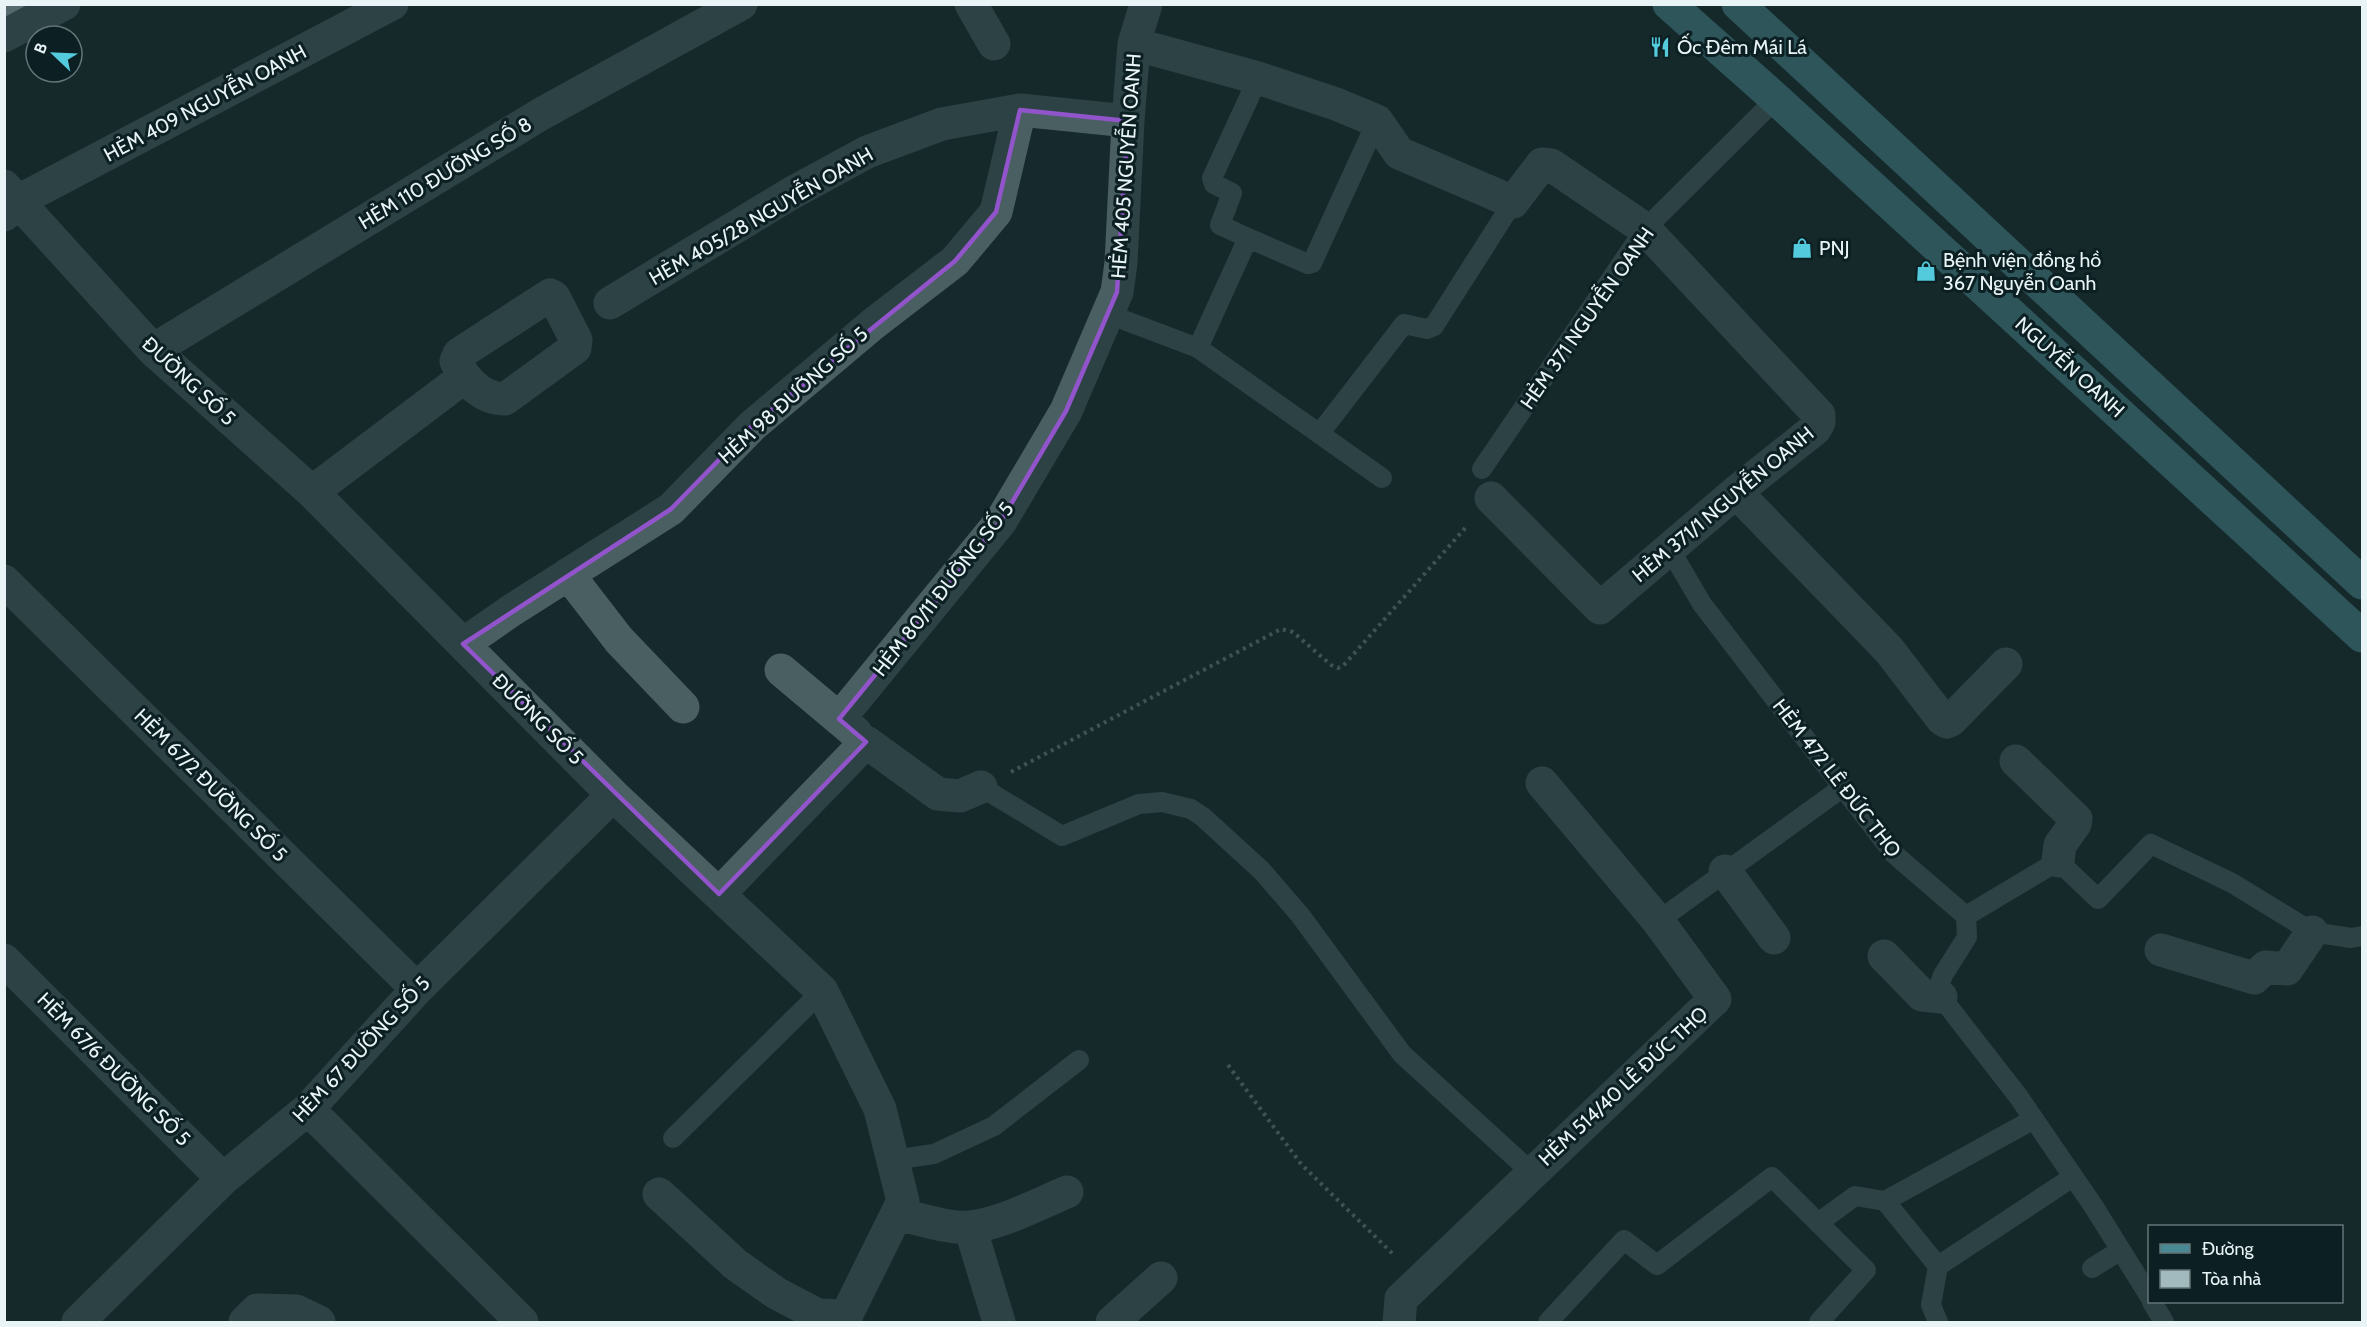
<svg xmlns="http://www.w3.org/2000/svg" width="2367" height="1327" viewBox="0 0 2367 1327" font-family="Cabin,sans-serif">
	<style>
		.building { fill: #a2b9bd }
		.lines { fill: none; stroke-linecap: round; stroke-linejoin: round }
		.path { stroke: #748386; stroke-width: 4; stroke-dasharray: 3 4.5; stroke-linecap: butt }
		.service { stroke: #4a5f62; stroke-width: 20 }
		.minor { stroke: #4a5f62; stroke-width: 33 }
		.primary { stroke: #498993; stroke-width: 33 }
		.marked { fill: none; stroke: #9154ca; stroke-width: 4.5; stroke-linejoin: round }
		.labels { text-anchor: middle; dominant-baseline: central; stroke-width: 6; stroke-linejoin: round; paint-order: stroke }
		.poi-label { font-size: 20px; fill: #e8f4f6; stroke: #0c1f22; text-anchor: start }
		.street-label { font-size: 20px; fill: #e8f4f6; stroke: #0c1f22 }
	</style>
	<rect width="100%" height="100%" fill="#16292c"/>
	<!-- building -->
	<path class="building" d="M4,4H41L4,23Z"/>
	<g class="lines">
		<!-- path -->
		<path class="path" d="M1011,772L1281,629L1293,632L1331,665L1338,668L1343,666L1467,526
			M1228,1065L1301,1164L1395,1256"/>
		<!-- service -->
		<path class="service" d="M1248,238L1220,225L1232,193L1214,184L1212,178L1258,78
			M1108,314L1198,348L1382,478
			M1198,348L1248,238L1308,264L1312,263L1377,121
			M1320,433L1404,324L1427,329L1434,326L1513,202
			M1482,469L1645,229L1776,99
			M1669,548L1702,604L1894,854L1966,916L1967,937L1943,975L1939,986L1941,997L2018,1096L2094,1207L2150,1297
			M981,787L1062,836L1139,804L1162,802L1191,809L1203,817L1262,871L1300,915L1402,1054L1531,1172
			M1966,916L2058,861L2098,899L2151,844L2232,883L2312,932L2351,938L2362,936
			M1658,921L1843,787
			M673,1138L822,991
			M893,1160L934,1154L994,1126L1079,1060
			M1885,1201L1938,1266
			M1818,1223L1855,1196L1885,1201L2034,1119
			M2092,1268L2121,1250
			M2152,1302L2164,1322
			M1548,1322L1624,1240L1657,1265L1772,1177L1866,1270L1819,1322
			M1938,1322L1931,1305L1938,1266L2073,1177"/>
		<!-- minor -->
		<path class="minor" d="M971,4L994,44
			M4,36L64,4
			M1134,44L1258,78L1336,104L1377,121L1399,153L1513,202L1542,164L1551,165L1645,229L1819,415V422L1815,429L1736,492L1600,608L1491,498
			M4,186L153,350L312,492L613,795L822,991L880,1109L903,1201L846,1316V1322
			M4,215L18,201L392,4
			M550,295L554,297L576,340L575,348L505,399C482,399 464,380 456,361L459,354Z
			M610,303L790,194L867,152L942,124L1020,110L1128,121
			M153,350L541,114L741,4
			M312,492L463,378
			M1736,492L1889,650L1942,719L1947,722L1951,720L2006,664
			M568,574L619,640L683,707
			M4,581L417,989
			M463,644L512,610L671,509L752,426L873,324L955,261L996,212L1020,110
			M781,670L856,733
			M839,719L1001,521L1066,411L1117,292L1121,263L1128,121L1134,44L1146,4
			M2016,761L2076,819L2075,824L2060,845L2058,861
			M1725,871L1774,938
			M719,894L866,742L938,794L960,796L981,787
			M2161,950L2254,978L2266,967L2287,969L2312,932
			M1884,956L1922,995L1941,997
			M4,960L223,1179
			M308,1109L522,1322
			M659,1194L735,1264L776,1293L818,1315L846,1316
			M897,1214C919,1219 949,1229 970,1227C1001,1224 1038,1204 1067,1192
			M970,1227L999,1322
			M78,1322L223,1179L308,1109L417,989L613,795
			M245,1322L257,1310L296,1311L319,1322
			M1112,1322L1161,1278
			M1399,1322L1401,1299L1715,999L1658,921L1542,783"/>
		<!-- primary -->
		<path class="primary" d="M1669,4L1776,99L2362,636
			M1738,4L2362,583"/>
	</g>
	<!-- marked area -->
	<path d="M0 0H2367V1327H0ZM1020,110L1128,121L1117,292L1066,411L1001,521L839,719L866,742L719,894L463,644L671,509L752,426L955,261L996,212Z" fill="#16292c" fill-opacity=".55" fill-rule="evenodd"/>
	<path class="marked" d="M1020,110L1128,121L1117,292L1066,411L1001,521L839,719L866,742L719,894L463,644L671,509L752,426L955,261L996,212Z"/>
	<!-- icons -->
	<defs>
		<g id="restaurant-bare" transform="scale(1.62)"><path d="M-5-6h1v4h1v-4h1v4h1v-4h1v5L-1.5 .5V6h-2V.5L-5-1ZM5-6V6H3V1.5H1.5Q1.5-4 5-6Z" fill="#54cadd" stroke="#0c1f22" stroke-width="2.5" paint-order="stroke"/></g>
		<g id="shop-bare" transform="scale(1.62)"><path d="M-5-2.5h2.3a2.7 3.5 0 0 1 5.4 0H5L5.5 6h-11ZM-1.5-2.5h3a1.5 2.3 0 0 0-3 0Z" fill="#54cadd" stroke="#0c1f22" stroke-width="2.5" paint-order="stroke"/></g>
	</defs>
	<g fill-rule="evenodd">
		<use href="#restaurant-bare" x="1660" y="47"/>
		<use href="#shop-bare" x="1802" y="248"/>
		<use href="#shop-bare" x="1926" y="271"/>
	</g>
	<g class="labels">
		<!-- poi labels -->
		<g class="poi-label">
			<text x="1677" y="47">Ốc Đêm Mái Lá</text>
			<text x="1819" y="248">PNJ</text>
			<text x="1943" y="260">Bệnh viện đồng hồ<tspan x="1943" dy="23">367 Nguyễn Oanh</tspan></text>
		</g>
		<!-- street labels -->
		<g class="street-label">
			<text transform="translate(205 103) rotate(-28)">HẺM 409 NGUYỄN OANH</text>
			<text transform="translate(1126 166) rotate(-86)">HẺM 405 NGUYỄN OANH</text>
			<text transform="translate(445 173) rotate(-31)">HẺM 110 ĐƯỜNG SỐ 8</text>
			<text transform="translate(761 216) rotate(-30)">HẺM 405/28 NGUYỄN OANH</text>
			<text transform="translate(1587 318) rotate(-55)">HẺM 371 NGUYỄN OANH</text>
			<text transform="translate(2070 367) rotate(42)">NGUYỄN OANH</text>
			<text transform="translate(189 381) rotate(43)">ĐƯỜNG SỐ 5</text>
			<text transform="translate(793 395) rotate(-42)">HẺM 98 ĐƯỜNG SỐ 5</text>
			<text transform="translate(1723 504) rotate(-40)">HẺM 371/1 NGUYỄN OANH</text>
			<text transform="translate(943 589) rotate(-52)">HẺM 80/11 ĐƯỜNG SỐ 5</text>
			<text transform="translate(538 719) rotate(45)">ĐƯỜNG SỐ 5</text>
			<text transform="translate(1837 778) rotate(52)">HẺM 472 LÊ ĐỨC THỌ</text>
			<text transform="translate(211 785) rotate(45)">HẺM 67/2 ĐƯỜNG SỐ 5</text>
			<text transform="translate(361 1049) rotate(-47)">HẺM 67 ĐƯỜNG SỐ 5</text>
			<text transform="translate(114 1069) rotate(45)">HẺM 67/6 ĐƯỜNG SỐ 5</text>
			<text transform="translate(1623 1086) rotate(-43)">HẺM 514/40 LÊ ĐỨC THỌ</text>
		</g>
	</g>
	<!-- border -->
	<rect width="2367" height="1327" fill="none" stroke="#e8f4f6" stroke-width="12"/>
	<!-- legend -->
	<rect x="2148" y="1225" width="195" height="78" fill="#0c1f22" stroke="#647477" stroke-width="1.5"/>
	<rect x="2160" y="1244" width="30" height="9" fill="#498993" stroke="#647477" stroke-width="1.5"/>
	<text x="2202" y="1255" font-size="18" fill="#e8f4f6">Đường</text>
	<rect x="2160" y="1270" width="30" height="18" fill="#a2b9bd" stroke="#647477" stroke-width="1.5"/>
	<text x="2202" y="1285" font-size="18" fill="#e8f4f6">Tòa nhà</text>
	<!-- north arrow -->
	<g transform="translate(54 54) rotate(293)"><circle r="28" fill="#0c1f22" stroke="#647477" stroke-width="1.5"/>
	<path d="M0-4.5L10 22L0 15L-10 22Z" fill="#54cadd"/>
	<text y="-9" font-size="16" font-weight="bold" text-anchor="middle" fill="#e8f4f6">B</text>
	</g>
</svg>
